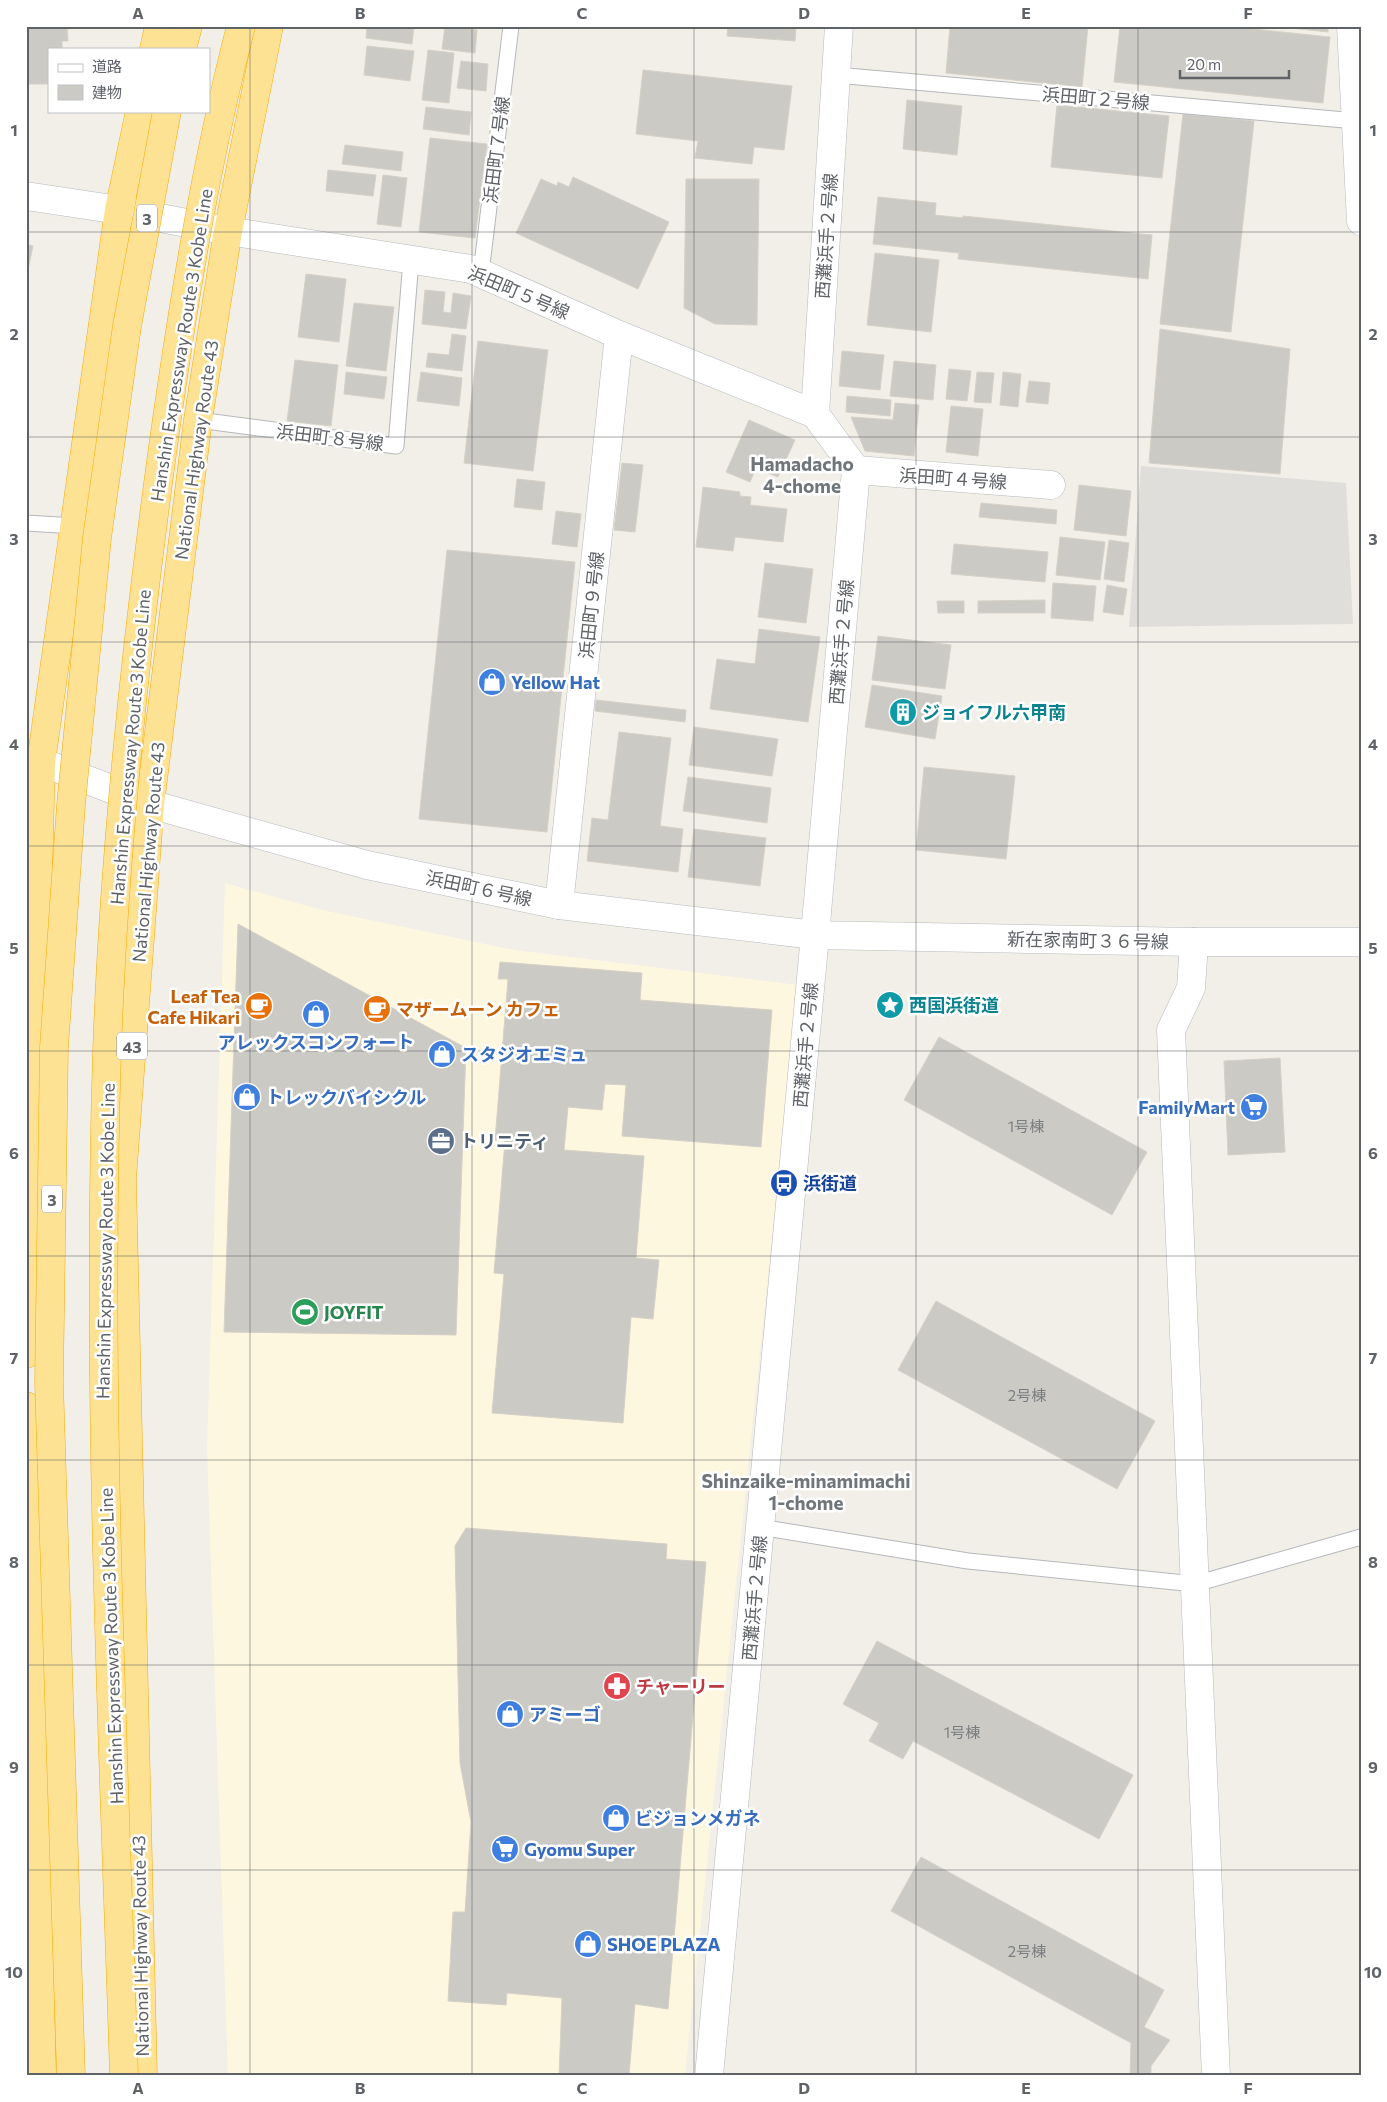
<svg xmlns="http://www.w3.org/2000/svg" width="1387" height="2102" viewBox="0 0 1387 2102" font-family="Commissioner,'Noto Sans JP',sans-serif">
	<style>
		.commercial { fill: #fef7e0 }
		.industrial { fill: #e0deda }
		.building { fill: #cccac5; stroke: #d6d1c6 }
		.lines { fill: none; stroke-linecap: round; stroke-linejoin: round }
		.lane-casing { stroke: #b5b8bc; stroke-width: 17 }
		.street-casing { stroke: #b5b8bc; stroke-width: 29 }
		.secondary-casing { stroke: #b6babf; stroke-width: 29 }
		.highway-casing { stroke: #f9ab00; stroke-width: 29 }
		.lane { stroke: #fff; stroke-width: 15 }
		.street { stroke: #fff; stroke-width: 28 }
		.secondary { stroke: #fff; stroke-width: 28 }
		.highway { stroke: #fde293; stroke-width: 28 }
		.highway-bridge-casing { stroke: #f9ab00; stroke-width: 29; stroke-linecap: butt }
		.highway-bridge { stroke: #fde293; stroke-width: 28 }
		.grid { fill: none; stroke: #5f6368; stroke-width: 1; stroke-opacity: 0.55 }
		.labels { text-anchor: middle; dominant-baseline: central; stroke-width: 5; stroke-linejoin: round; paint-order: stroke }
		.number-label { font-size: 15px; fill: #7a7d7f }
		.shield { fill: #fff; stroke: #8f9295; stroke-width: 1 }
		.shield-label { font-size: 16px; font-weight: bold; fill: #5f6368 }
		.street-label { font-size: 18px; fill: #5f6368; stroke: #fff }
		.shop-label { font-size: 18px; font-weight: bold; fill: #366cbe; stroke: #fff; text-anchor: start }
		.culture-label { font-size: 18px; font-weight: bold; fill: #0d838f; stroke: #fff; text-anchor: start }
		.food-label { font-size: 18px; font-weight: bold; fill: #c56008; stroke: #fff; text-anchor: end }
		.service-label { font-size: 18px; font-weight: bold; fill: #4e5e75; stroke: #fff; text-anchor: start }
		.transit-label { font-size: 18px; font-weight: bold; fill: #164399; stroke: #fff; text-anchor: start }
		.leisure-label { font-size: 18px; font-weight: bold; fill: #27864d; stroke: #fff; text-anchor: start }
		.health-label { font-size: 18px; font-weight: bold; fill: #be3a42; stroke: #fff; text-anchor: start }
		.neighbourhood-label { font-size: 19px; font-weight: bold; fill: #70757a; stroke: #fff }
		.neatline { fill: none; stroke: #5f6368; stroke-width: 2 }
		.grid-label { font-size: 16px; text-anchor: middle; font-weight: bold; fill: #5f6368 }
	</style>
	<rect width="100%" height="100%" fill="#f1efe8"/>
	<!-- commercial -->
	<path class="commercial" d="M225,883L322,910L514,950L798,985L685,2076H228L207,1448Z"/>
	<!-- industrial -->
	<path class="industrial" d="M1141,466L1346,483L1353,624L1129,627Z"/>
	<!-- building -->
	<path class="building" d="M26,26H67L68,41H62V49H49V84H26Z
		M367,26H414L412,44L366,38Z
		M445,26L477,30L475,53L442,49Z
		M728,26H796L795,41L727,36Z
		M950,26H1088L1082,87L946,73Z
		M1120,26H1225L1330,37L1323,103L1114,82Z
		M1272,26H1328V32Z
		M367,46L414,51L410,81L364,75Z
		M428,50L454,53L449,103L422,100Z
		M461,61L488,64L486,91L457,88Z
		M643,70L792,86L784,150L754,147L752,164L695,158L698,141L636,134Z
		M907,100L962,106L957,155L903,149Z
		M1057,105L1169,116L1162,178L1051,167Z
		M426,107L471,112L469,135L423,129Z
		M1183,114L1254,121L1231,332L1160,324Z
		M430,138L487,144L475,238L419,232Z
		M345,145L403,152L401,171L342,164Z
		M328,170L376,175L373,196L326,191Z
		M383,175L407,178L401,227L377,224Z
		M573,177L669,222L638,289L516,233L541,179L557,186L558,182L569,187Z
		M686,179H759L757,325L715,324L684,308Z
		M878,197L936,203L935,215L963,218V216L1152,235L1148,279L958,259L959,253L873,244Z
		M26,244L33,246L26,279Z
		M875,253L939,260L931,332L867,325Z
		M306,274L346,279L339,342L298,337Z
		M425,290L445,292L443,312L451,313L453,293L471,296L466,329L422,324Z
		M354,303L394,307L386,371L346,366Z
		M1160,329L1290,349L1280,474L1149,463Z
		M452,334L466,336L462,371L426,367L428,353L449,355Z
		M478,341L548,350L533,471L464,463Z
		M842,351L884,355L880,390L839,386Z
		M295,360L338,365L331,426L287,421Z
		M894,361L936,365L933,400L890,396Z
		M949,369L971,371L967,401L946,399Z
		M346,372L387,377L384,399L344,394Z
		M421,372L462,378L459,406L417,401Z
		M977,372L994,373L991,403L974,402Z
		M1003,372L1021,374L1018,407L1000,405Z
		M1029,381L1050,383L1048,404L1026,402Z
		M847,396L891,400L890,416L846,412Z
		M895,403L919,405L914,456L865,451L851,417L893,420Z
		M951,406L983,409L978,456L946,452Z
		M749,420L795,440L778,477L756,468L750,482L726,472Z
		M622,463L643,465L635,532L614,530Z
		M517,479L545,482L542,510L514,507Z
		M1079,485L1131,491L1126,536L1074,530Z
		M703,487L740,492V496L751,497L750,505L787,509L783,542L735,537L733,551L696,547Z
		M981,503L1057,510L1056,524L979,517Z
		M556,511L581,514L577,547L552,544Z
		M1060,537L1105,542L1100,580L1056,575Z
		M1109,540L1129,543L1124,582L1104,579Z
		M954,544L1048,552L1045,582L951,574Z
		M447,550L575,562L547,832L419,819Z
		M765,563L813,569L806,623L758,617Z
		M1053,583L1096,586L1093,621L1051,618Z
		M1107,585L1127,589L1123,615L1103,612Z
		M1045,600V613H978V601Z
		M937,601H964V613H938Z
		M759,629L820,637L808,722L710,709L717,659L755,664Z
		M878,636L951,645L945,689L872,680Z
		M872,685L942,696L935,739L865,727Z
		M596,700L686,710L685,722L595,711Z
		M694,727L778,739L772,776L689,765Z
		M619,732L671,738L660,826L683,829L678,872L587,861L592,818L608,820Z
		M924,767L1015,776L1006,859L916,850Z
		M688,777L771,788L767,823L683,811Z
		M694,829L766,838L760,886L688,877Z
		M238,924L466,1048L456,1335L224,1332Z
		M500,962L642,973L640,1000L772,1010L761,1147L622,1136L626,1085L605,1084L602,1110L568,1107L564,1150L644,1156L636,1258L659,1260L653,1319L631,1317L623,1423L492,1413L504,1274L494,1273L505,1141L495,1140L508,979H498Z
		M939,1037L1147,1152L1112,1215L904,1100Z
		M1280,1058L1285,1152L1228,1155L1224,1061Z
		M936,1301L1155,1421L1117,1489L898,1370Z
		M466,1528L667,1544L666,1559L706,1562L668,2009L635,2004L629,2076H559L562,1998L507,1993L506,2005L448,2001L453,1912H465L471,1822L460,1763L455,1546Z
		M877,1641L1133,1775L1099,1839L913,1741L903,1759L869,1741L879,1723L843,1704Z
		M921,1857L1164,1990L1144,2027L1170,2040L1151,2066V2076H1130L1131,2043L891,1911Z"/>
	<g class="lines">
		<!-- lane casing -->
		<g class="lane-casing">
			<path id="lane" d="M836,75L1356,121
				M481,273L511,26
				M198,420L396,446L411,260
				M26,523L75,526
				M760,1527L968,1561L1195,1584L1361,1537"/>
		</g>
		<!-- street casing -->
		<g class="street-casing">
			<path id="street" d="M26,196L119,210L228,231L471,269L619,335L815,414
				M856,470L1051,485
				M559,905L619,335
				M1194,942L1191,988L1171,1030L1216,2076
				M709,2076L815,935"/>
		</g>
		<!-- secondary casing -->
		<g class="secondary-casing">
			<path id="secondary" d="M1351,26L1361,221
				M26,760L41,762L150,804L367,865L559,905L815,935L1194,942H1361
				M815,935L856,470L815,414L839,26"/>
		</g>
		<!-- highway casing -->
		<g class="highway-casing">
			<path id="highway" d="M154,49L159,26
				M182,49L188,26
				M26,1354L41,762L119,210L140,111
				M26,1406L42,2076
				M143,2076L122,1179L150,804L198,420L228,231L269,26"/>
		</g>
		<!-- lane -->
		<use href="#lane" class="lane"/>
		<!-- street -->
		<use href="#street" class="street"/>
		<!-- secondary -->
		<use href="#secondary" class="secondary"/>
		<!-- highway -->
		<use href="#highway" class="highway"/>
		<!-- highway-bridge casing -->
		<g class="highway-bridge-casing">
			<path id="highway-bridge" d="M71,2076L49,1382L54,1048L71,805L97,538L127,326L167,111
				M124,2076C113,1734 96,1393 107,1051C114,851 135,652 162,454C182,310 205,166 241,26"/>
		</g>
		<!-- highway-bridge -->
		<use href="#highway-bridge" class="highway-bridge"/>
	</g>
	<!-- grid -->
	<path class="grid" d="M250,26V2076M472,26V2076M694,26V2076M916,26V2076M1138,26V2076M26,232H1361M26,437H1361M26,642H1361M26,846H1361M26,1051H1361M26,1256H1361M26,1460H1361M26,1665H1361M26,1870H1361"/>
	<!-- icons -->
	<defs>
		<g id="shop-disc" transform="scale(1.4375)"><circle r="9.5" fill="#3f7fe0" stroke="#fff"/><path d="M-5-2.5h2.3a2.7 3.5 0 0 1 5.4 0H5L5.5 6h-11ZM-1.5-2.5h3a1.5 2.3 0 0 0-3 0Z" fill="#fff"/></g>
		<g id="building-disc" transform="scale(1.4375)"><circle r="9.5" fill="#0f9aa8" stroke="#fff"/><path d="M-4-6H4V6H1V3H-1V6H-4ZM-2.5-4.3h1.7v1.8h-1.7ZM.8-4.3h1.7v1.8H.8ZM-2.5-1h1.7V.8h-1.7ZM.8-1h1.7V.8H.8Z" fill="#fff"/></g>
		<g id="sight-disc" transform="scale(1.4375)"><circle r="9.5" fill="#0f9aa8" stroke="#fff"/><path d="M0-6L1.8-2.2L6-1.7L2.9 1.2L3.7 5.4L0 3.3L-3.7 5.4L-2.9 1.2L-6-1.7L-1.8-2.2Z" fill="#fff"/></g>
		<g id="cafe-disc" transform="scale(1.4375)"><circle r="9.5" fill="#e8710a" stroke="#fff"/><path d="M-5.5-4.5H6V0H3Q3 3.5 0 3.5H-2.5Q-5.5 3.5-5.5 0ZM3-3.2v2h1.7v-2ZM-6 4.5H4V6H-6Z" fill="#fff"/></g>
		<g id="supermarket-disc" transform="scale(1.4375)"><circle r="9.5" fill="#3f7fe0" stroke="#fff"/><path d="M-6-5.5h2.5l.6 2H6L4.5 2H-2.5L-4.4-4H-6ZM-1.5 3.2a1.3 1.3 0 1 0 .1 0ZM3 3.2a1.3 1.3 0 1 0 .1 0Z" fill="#fff"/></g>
		<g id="office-disc" transform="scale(1.4375)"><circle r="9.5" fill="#5c6f8a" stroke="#fff"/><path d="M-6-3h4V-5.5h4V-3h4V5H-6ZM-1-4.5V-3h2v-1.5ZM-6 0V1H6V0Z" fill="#fff"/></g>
		<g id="bus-disc" transform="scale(1.4375)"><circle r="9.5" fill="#1a4fb4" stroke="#fff"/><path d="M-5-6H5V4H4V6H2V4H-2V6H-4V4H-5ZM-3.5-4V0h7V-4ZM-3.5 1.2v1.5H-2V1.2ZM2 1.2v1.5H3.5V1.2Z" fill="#fff"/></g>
		<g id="stadium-disc" transform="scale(1.4375)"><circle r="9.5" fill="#2e9e5b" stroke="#fff"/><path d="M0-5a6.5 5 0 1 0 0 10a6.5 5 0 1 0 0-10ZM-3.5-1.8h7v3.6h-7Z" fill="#fff"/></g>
		<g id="pharmacy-disc" transform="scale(1.4375)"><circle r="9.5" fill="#e0444e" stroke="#fff"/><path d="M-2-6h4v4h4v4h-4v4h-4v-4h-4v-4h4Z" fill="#fff"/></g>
	</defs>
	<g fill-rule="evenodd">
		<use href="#shop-disc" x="492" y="682"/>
		<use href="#building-disc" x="903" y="712"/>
		<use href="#sight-disc" x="890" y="1005"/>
		<use href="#cafe-disc" x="259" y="1006"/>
		<use href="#cafe-disc" x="377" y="1009"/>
		<use href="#shop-disc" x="316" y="1014"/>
		<use href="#shop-disc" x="442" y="1054"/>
		<use href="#shop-disc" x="247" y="1097"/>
		<use href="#supermarket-disc" x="1254" y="1107"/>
		<use href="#office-disc" x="441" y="1141"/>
		<use href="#bus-disc" x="784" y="1183"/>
		<use href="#stadium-disc" x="305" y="1312"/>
		<use href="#pharmacy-disc" x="617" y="1686"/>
		<use href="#shop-disc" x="510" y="1714"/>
		<use href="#shop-disc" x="616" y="1818"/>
		<use href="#supermarket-disc" x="505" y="1849"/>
		<use href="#shop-disc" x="588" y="1944"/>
	</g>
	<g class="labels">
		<!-- number labels -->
		<g class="number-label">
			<text x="1026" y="1126">1号棟</text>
			<text x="1027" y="1395">2号棟</text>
			<text x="962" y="1732">1号棟</text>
			<text x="1027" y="1951">2号棟</text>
		</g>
		<!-- shield labels -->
		<g class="shield">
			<rect x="137" y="204.5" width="20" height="27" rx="4"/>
			<rect x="117" y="1032.5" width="30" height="27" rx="4"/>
			<rect x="42" y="1185.5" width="20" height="27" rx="4"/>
		</g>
		<g class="shield-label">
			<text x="147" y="218">3</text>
			<text x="132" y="1046">43</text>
			<text x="52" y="1199">3</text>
		</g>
		<!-- street labels -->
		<g class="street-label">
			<text transform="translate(1096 98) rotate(5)">浜田町２号線</text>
			<text transform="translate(496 150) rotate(-83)">浜田町７号線</text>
			<text transform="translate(826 236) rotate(-86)">西灘浜手２号線</text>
			<text transform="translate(519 292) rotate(23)">浜田町５号線</text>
			<text transform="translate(181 345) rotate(-81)">Hanshin Expressway Route 3 Kobe Line</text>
			<text transform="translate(330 437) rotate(7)">浜田町８号線</text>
			<text transform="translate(196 450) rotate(-82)">National Highway Route 43</text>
			<text transform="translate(953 478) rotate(4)">浜田町４号線</text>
			<text transform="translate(591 605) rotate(-84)">浜田町９号線</text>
			<text transform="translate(841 642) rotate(-85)">西灘浜手２号線</text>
			<text transform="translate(130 747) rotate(-85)">Hanshin Expressway Route 3 Kobe Line</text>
			<text transform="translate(148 852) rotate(-85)">National Highway Route 43</text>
			<text transform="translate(479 888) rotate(12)">浜田町６号線</text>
			<text transform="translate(1088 940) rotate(1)">新在家南町３６号線</text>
			<text transform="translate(805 1045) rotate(-85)">西灘浜手２号線</text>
			<text transform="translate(105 1241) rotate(-89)">Hanshin Expressway Route 3 Kobe Line</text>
			<text transform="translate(754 1598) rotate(-85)">西灘浜手２号線</text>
			<text transform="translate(111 1646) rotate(-92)">Hanshin Expressway Route 3 Kobe Line</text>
			<text transform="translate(140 1946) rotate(-91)">National Highway Route 43</text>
		</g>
		<!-- shop labels -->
		<g class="shop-label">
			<text x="511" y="682">Yellow Hat</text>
			<text x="316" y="1042" text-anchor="middle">アレックスコンフォート</text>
			<text x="461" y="1054">スタジオエミュ</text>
			<text x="266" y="1097">トレックバイシクル</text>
			<text x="1235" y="1107" text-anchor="end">FamilyMart</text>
			<text x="529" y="1714">アミーゴ</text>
			<text x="635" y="1818">ビジョンメガネ</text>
			<text x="524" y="1849">Gyomu Super</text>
			<text x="607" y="1944">SHOE PLAZA</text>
		</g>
		<!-- culture labels -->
		<g class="culture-label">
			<text x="922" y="712">ジョイフル六甲南</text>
			<text x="909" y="1005">西国浜街道</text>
		</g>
		<!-- food labels -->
		<g class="food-label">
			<text x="240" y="996">Leaf Tea<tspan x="240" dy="21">Cafe Hikari</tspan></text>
			<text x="396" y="1009" text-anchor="start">マザームーン カフェ</text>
		</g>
		<!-- service labels -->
		<g class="service-label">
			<text x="460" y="1141">トリニティ</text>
		</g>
		<!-- transit labels -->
		<g class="transit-label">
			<text x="803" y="1183">浜街道</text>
		</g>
		<!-- leisure labels -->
		<g class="leisure-label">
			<text x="324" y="1312">JOYFIT</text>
		</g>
		<!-- health labels -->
		<g class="health-label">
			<text x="636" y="1686">チャーリー</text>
		</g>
		<!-- neighbourhood labels -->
		<g class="neighbourhood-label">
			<text x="802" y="463">Hamadacho<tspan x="802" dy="22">4-chome</tspan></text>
			<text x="806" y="1480">Shinzaike-minamimachi<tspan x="806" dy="22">1-chome</tspan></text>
		</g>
	</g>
	<!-- border -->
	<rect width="1387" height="2102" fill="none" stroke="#ffffff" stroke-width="55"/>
	<!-- legend -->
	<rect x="48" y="48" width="162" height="65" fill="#ffffff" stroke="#bfc1c3"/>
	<rect x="58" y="64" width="25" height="8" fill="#ffffff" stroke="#bfc1c3"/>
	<text x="92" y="72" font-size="15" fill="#5f6368">道路</text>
	<rect x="58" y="85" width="25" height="15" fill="#cccac5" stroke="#bfc1c3"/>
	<text x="92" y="98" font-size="15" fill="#5f6368">建物</text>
	<!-- scale -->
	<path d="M1180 70v8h109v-8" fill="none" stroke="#5f6368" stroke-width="2.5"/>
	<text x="1187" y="70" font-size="15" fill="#5f6368" stroke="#ffffff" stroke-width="4" paint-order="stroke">20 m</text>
	<rect x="28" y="28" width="1332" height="2046" class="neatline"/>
	<g class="grid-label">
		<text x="138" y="19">A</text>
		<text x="360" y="19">B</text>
		<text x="582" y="19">C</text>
		<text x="804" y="19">D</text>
		<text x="1026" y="19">E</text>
		<text x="1248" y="19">F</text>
		<text x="14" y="136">1</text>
		<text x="1373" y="136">1</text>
		<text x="14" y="340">2</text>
		<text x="1373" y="340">2</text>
		<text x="14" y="545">3</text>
		<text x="1373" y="545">3</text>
		<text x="14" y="750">4</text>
		<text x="1373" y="750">4</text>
		<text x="14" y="954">5</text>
		<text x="1373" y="954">5</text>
		<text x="14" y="1159">6</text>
		<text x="1373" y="1159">6</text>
		<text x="14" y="1364">7</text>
		<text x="1373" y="1364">7</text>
		<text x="14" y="1568">8</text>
		<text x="1373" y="1568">8</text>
		<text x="14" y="1773">9</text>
		<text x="1373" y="1773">9</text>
		<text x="14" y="1978">10</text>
		<text x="1373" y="1978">10</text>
		<text x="138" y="2094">A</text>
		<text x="360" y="2094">B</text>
		<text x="582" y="2094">C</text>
		<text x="804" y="2094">D</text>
		<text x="1026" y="2094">E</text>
		<text x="1248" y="2094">F</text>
	</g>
</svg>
